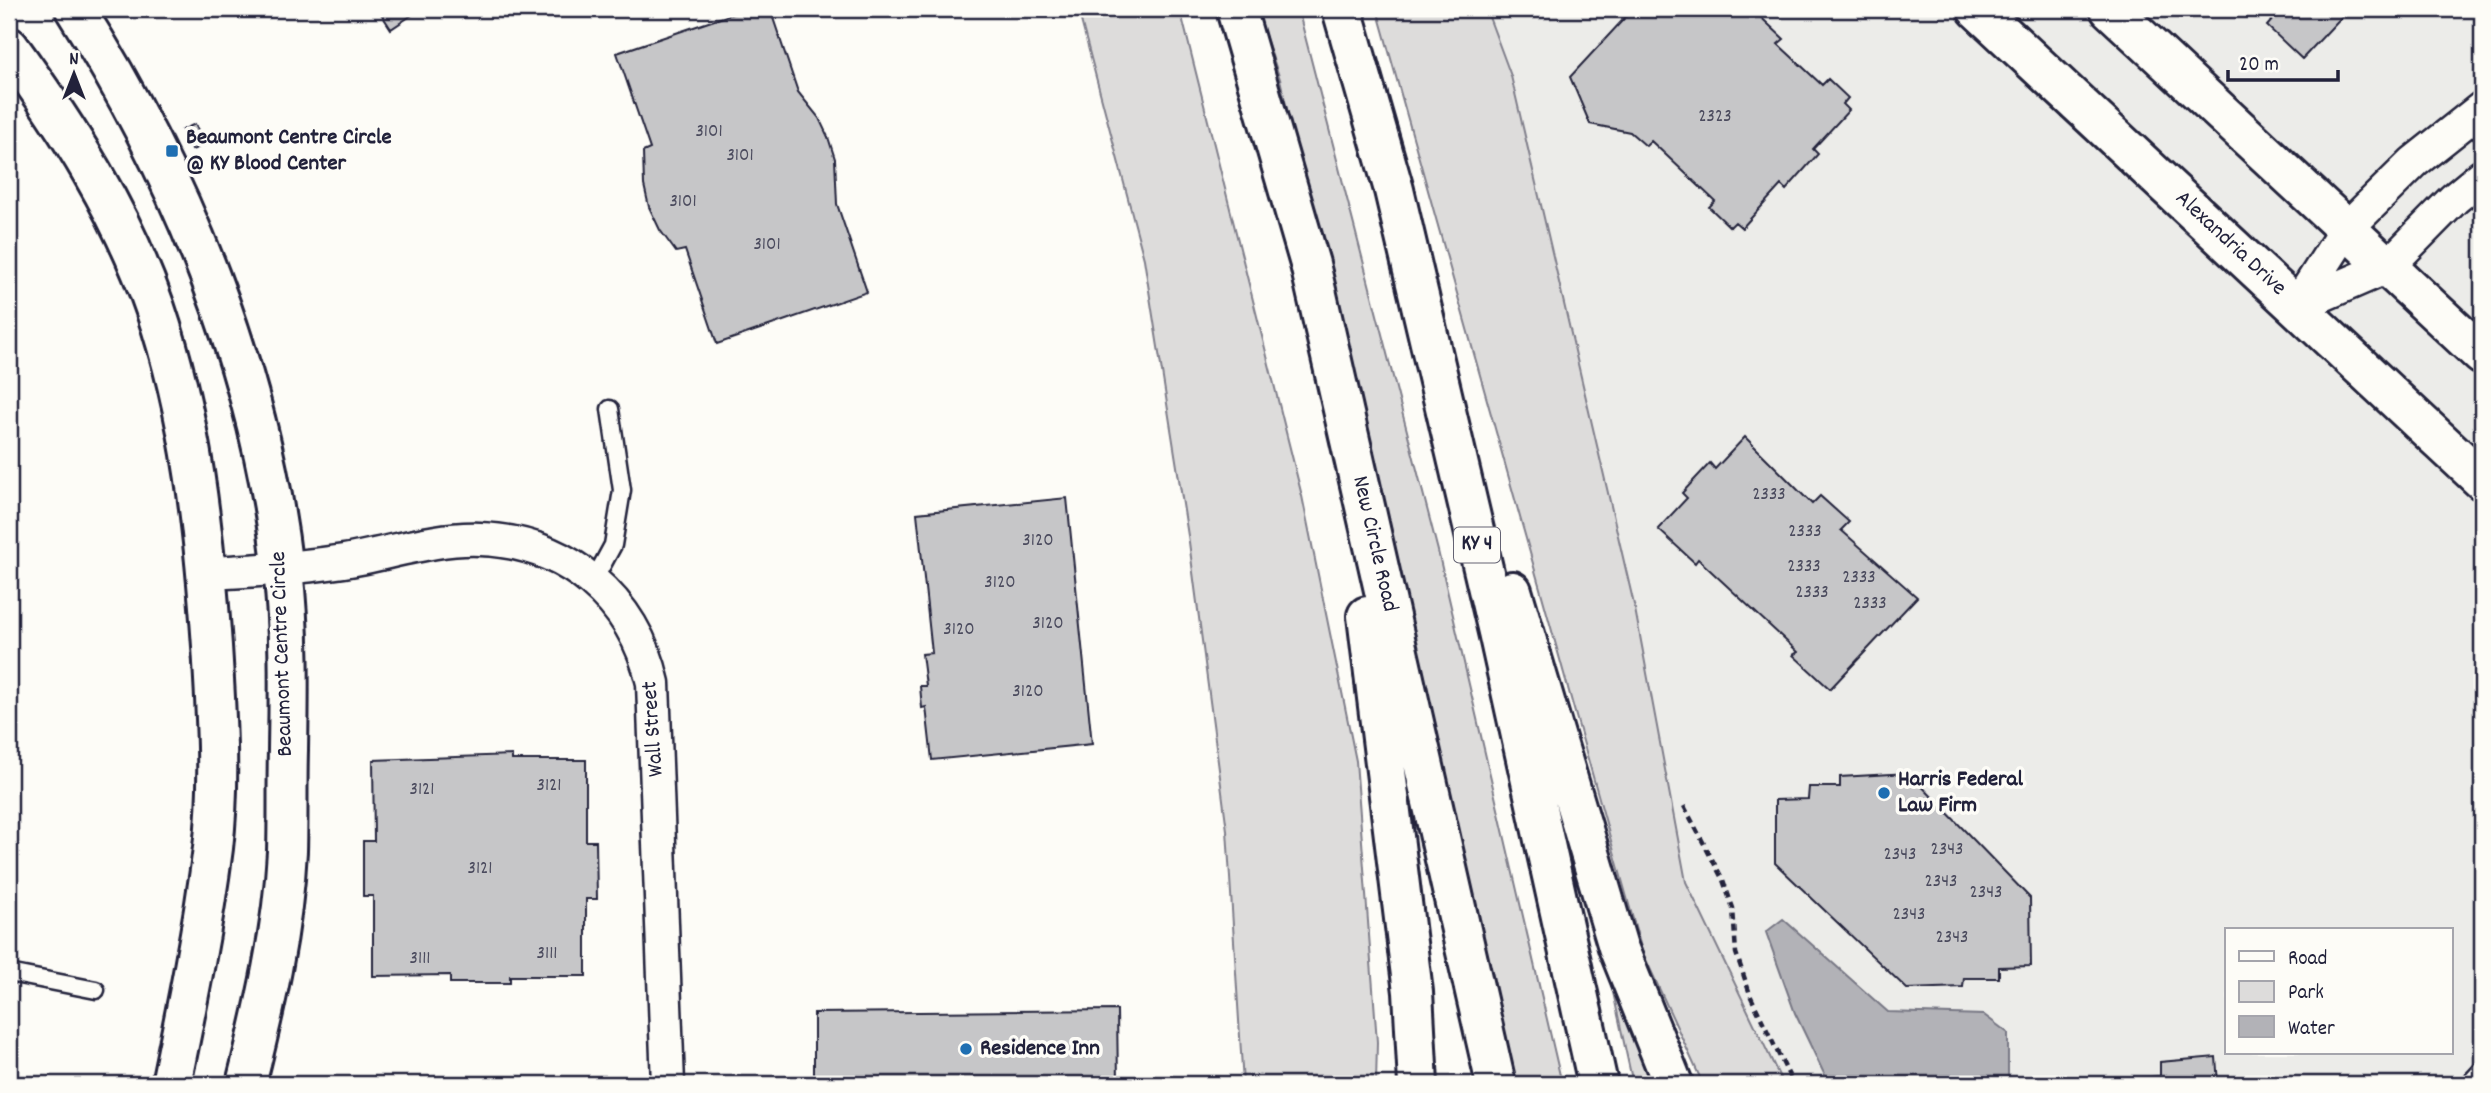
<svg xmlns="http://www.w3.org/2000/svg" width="2491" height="1093" viewBox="0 0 2491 1093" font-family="Dekko,sans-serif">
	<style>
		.built { fill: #ecece9; fill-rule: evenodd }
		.green { fill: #dddcdb; stroke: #807f8b; stroke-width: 2 }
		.water { fill: #b2b2b7; stroke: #787885; stroke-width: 2 }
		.building { fill: #c6c6c8; stroke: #22223b; stroke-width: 2 }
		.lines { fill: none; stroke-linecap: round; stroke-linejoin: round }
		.service-casing { stroke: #22223b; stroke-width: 21 }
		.minor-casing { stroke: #22223b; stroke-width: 37 }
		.tertiary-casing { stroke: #22223b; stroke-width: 44 }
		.motorway-casing { stroke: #22223b; stroke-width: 44 }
		.path { stroke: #22223b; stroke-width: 4.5; stroke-dasharray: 7 5; stroke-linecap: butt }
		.service { stroke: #fdfcf7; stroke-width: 16 }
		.minor { stroke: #fdfcf7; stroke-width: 32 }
		.tertiary { stroke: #fdfcf7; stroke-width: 38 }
		.motorway { stroke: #fdfcf7; stroke-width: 38 }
		.poi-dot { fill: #1f6fb2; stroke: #fdfcf7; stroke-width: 2.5 }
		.labels { text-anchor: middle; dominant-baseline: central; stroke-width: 7; stroke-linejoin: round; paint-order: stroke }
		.number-label { font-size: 19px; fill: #4b4b5e }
		.shield { fill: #fdfcf7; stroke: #646373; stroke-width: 2 }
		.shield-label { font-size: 21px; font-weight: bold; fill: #22223b }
		.poi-label { font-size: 23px; font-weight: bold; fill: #22223b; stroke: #fdfcf7; text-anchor: start }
		.street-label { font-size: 23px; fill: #22223b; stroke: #fdfcf7 }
	</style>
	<rect width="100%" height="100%" fill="#fdfcf7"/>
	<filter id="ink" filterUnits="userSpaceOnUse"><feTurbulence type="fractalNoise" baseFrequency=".0143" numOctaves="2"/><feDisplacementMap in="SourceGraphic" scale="14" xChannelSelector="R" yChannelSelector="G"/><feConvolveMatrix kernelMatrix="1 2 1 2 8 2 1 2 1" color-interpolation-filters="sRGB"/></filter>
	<g filter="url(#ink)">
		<!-- built -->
		<path class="built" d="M1486,9H2482V1084H1783L1686,882L1635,609L1511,76ZM2227,930H2451V1053H2227Z"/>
		<!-- green -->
		<path class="green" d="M1078,9H1180L1302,496L1356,761L1377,1042L1376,1084H1243L1227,830L1189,542L1144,259Z
			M1256,9H1298L1438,551L1562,1084H1512L1280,79Z
			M1377,9H1486L1511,76L1635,609L1686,882L1783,1084H1703L1642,951Z
			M1611,983L1653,1084H1633Z"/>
		<!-- water -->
		<path class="water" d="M1783,919L1888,1012L1984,1015L2008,1033V1084H1829L1795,1013L1766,932Z"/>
		<!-- building -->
		<path class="building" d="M378,9H413L410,11L412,15L391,29Z
			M747,9H770L798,92L819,118L828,137L835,159L837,204L867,292L717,344L685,250L676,252L660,230L649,207L644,185L643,152L650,149L617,53Z
			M1633,9H1741L1744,12L1752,9L1784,39L1778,44L1822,85L1828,79L1848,98L1843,104L1849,110L1813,149L1818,154L1786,190L1781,185L1742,228L1735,222L1730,227L1709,207L1715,201L1651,141L1646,146L1630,132L1590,124L1570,77Z
			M2278,9H2349L2302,59L2267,26L2280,11Z
			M195,124L205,145L192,150L182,130Z
			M1745,437L1812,504L1820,496L1849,522L1841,530L1917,597L1830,689L1793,655L1798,652L1698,559L1695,563L1658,529L1687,498L1682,493L1710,463L1715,469Z
			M1067,498L1092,744L932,760L926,707L922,708L920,686H926L922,654L932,653L917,513Z
			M512,755V760H586V841H596L597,899H586V976H510V983H450V975L373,976V896H363V841H374L373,760Z
			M1909,773L2030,898L2031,966L1999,967V978H1964L1963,987L1907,989L1775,863V800L1808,799L1809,787H1840V777Z
			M1117,1010L1118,1084H814V1013Z
			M2216,1057L2218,1084H2081L2160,1076V1062Z"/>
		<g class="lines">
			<!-- service casing -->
			<g class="service-casing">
				<path id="service" d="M594,580L613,545L622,490L610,409
					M9,973L96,990
					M2469,1084L2482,1070"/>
			</g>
			<!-- minor casing -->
			<g class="minor-casing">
				<path id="minor" d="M2297,306L2346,229L2414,162L2482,108
					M2297,306L2387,267L2454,199L2482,176
					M207,573C253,571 298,568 344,561C388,554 435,537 480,539C567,542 634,599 653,683L668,1084"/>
			</g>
			<!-- tertiary casing -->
			<g class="tertiary-casing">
				<path id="tertiary" d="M75,9C182,178 260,370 283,570C290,629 289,690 288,750C287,784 288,818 287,851C283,930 265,1008 246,1084
					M1977,9L2482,480
					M2110,9L2482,355
					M9,47C68,128 122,212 155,308C192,416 204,532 212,646C216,712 221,781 213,848C203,927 187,1006 171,1084"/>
			</g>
			<!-- motorway casing -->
			<g class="motorway-casing">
				<path id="motorway" d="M1236,9L1310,264L1496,1084
					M1342,9L1394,190L1498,632L1598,1084
					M1512,591L1618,947L1673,1084
					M1367,616L1413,992L1418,1084"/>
			</g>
			<!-- path -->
			<path class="path" d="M1684,806L1723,880L1733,908L1736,953L1751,997L1793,1084"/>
			<!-- service -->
			<use href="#service" class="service"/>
			<!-- minor -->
			<use href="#minor" class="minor"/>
			<!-- tertiary -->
			<use href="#tertiary" class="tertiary"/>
			<!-- motorway -->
			<use href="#motorway" class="motorway"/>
		</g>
	</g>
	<!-- markers -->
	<g class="poi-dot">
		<rect x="165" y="144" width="14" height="14" rx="3.5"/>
		<circle cx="1884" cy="793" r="7"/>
		<circle cx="966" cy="1049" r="7"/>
	</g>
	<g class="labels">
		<!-- number labels -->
		<g class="number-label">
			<text x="1715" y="117">2323</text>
			<text x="709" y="132">3101</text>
			<text x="740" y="156">3101</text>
			<text x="683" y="202">3101</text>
			<text x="767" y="245">3101</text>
			<text x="1769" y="495">2333</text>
			<text x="1805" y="532">2333</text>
			<text x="1038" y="541">3120</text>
			<text x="1804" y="567">2333</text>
			<text x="1859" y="578">2333</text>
			<text x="1000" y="583">3120</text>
			<text x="1812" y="593">2333</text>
			<text x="1870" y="604">2333</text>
			<text x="1048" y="624">3120</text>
			<text x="959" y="630">3120</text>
			<text x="1028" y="692">3120</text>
			<text x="549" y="786">3121</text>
			<text x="422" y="790">3121</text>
			<text x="1947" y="850">2343</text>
			<text x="1900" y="855">2343</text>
			<text x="480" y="869">3121</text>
			<text x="1941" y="882">2343</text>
			<text x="1986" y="893">2343</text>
			<text x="1909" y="915">2343</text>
			<text x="1952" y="938">2343</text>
			<text x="547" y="954">3111</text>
			<text x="420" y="959">3111</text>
		</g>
		<!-- shield labels -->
		<rect class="shield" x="1454" y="527.5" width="46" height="35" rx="5"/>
		<g class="shield-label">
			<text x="1477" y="545">KY 4</text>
		</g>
		<!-- poi labels -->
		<g class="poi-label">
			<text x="186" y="138">Beaumont Centre Circle<tspan x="186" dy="26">@ KY Blood Center</tspan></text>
			<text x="1898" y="780">Harris Federal<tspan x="1898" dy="26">Law Firm</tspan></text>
			<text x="980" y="1049">Residence Inn</text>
		</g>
		<!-- street labels -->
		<g class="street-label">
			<text transform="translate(2230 244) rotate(43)">Alexandria Drive</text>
			<text transform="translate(1374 544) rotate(77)">New Circle Road</text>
			<text transform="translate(283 654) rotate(-92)">Beaumont Centre Circle</text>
			<text transform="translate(654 729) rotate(-94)">Wall Street</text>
		</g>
	</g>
	<!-- margin -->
	<rect width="2491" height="1093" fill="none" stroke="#fdfcf7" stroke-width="35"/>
	<rect x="18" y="18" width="2456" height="1058" fill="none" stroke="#22223b" stroke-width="2.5" filter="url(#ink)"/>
	<!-- legend -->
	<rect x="2225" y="928" width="228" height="126" fill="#fdfcf7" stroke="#a5a5ac" stroke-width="2"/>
	<rect x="2239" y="951" width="35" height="10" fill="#fdfcf7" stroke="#a5a5ac" stroke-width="2"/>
	<text x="2288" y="964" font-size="21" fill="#22223b">Road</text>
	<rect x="2239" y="981" width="35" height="21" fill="#dddcdb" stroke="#a5a5ac" stroke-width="2"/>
	<text x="2288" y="998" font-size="21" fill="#22223b">Park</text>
	<rect x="2239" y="1016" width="35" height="21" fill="#b2b2b7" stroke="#a5a5ac" stroke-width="2"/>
	<text x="2288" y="1034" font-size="21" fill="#22223b">Water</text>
	<!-- north arrow -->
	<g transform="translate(74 74)" stroke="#fdfcf7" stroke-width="5" paint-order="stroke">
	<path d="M0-5L12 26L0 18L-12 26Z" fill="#22223b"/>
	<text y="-10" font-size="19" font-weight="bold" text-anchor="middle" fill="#22223b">N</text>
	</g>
	<!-- scale -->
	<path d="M2228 70v10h110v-10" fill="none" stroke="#22223b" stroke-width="3.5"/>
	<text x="2239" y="70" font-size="21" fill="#22223b" stroke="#fdfcf7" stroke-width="5" paint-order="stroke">20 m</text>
</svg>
